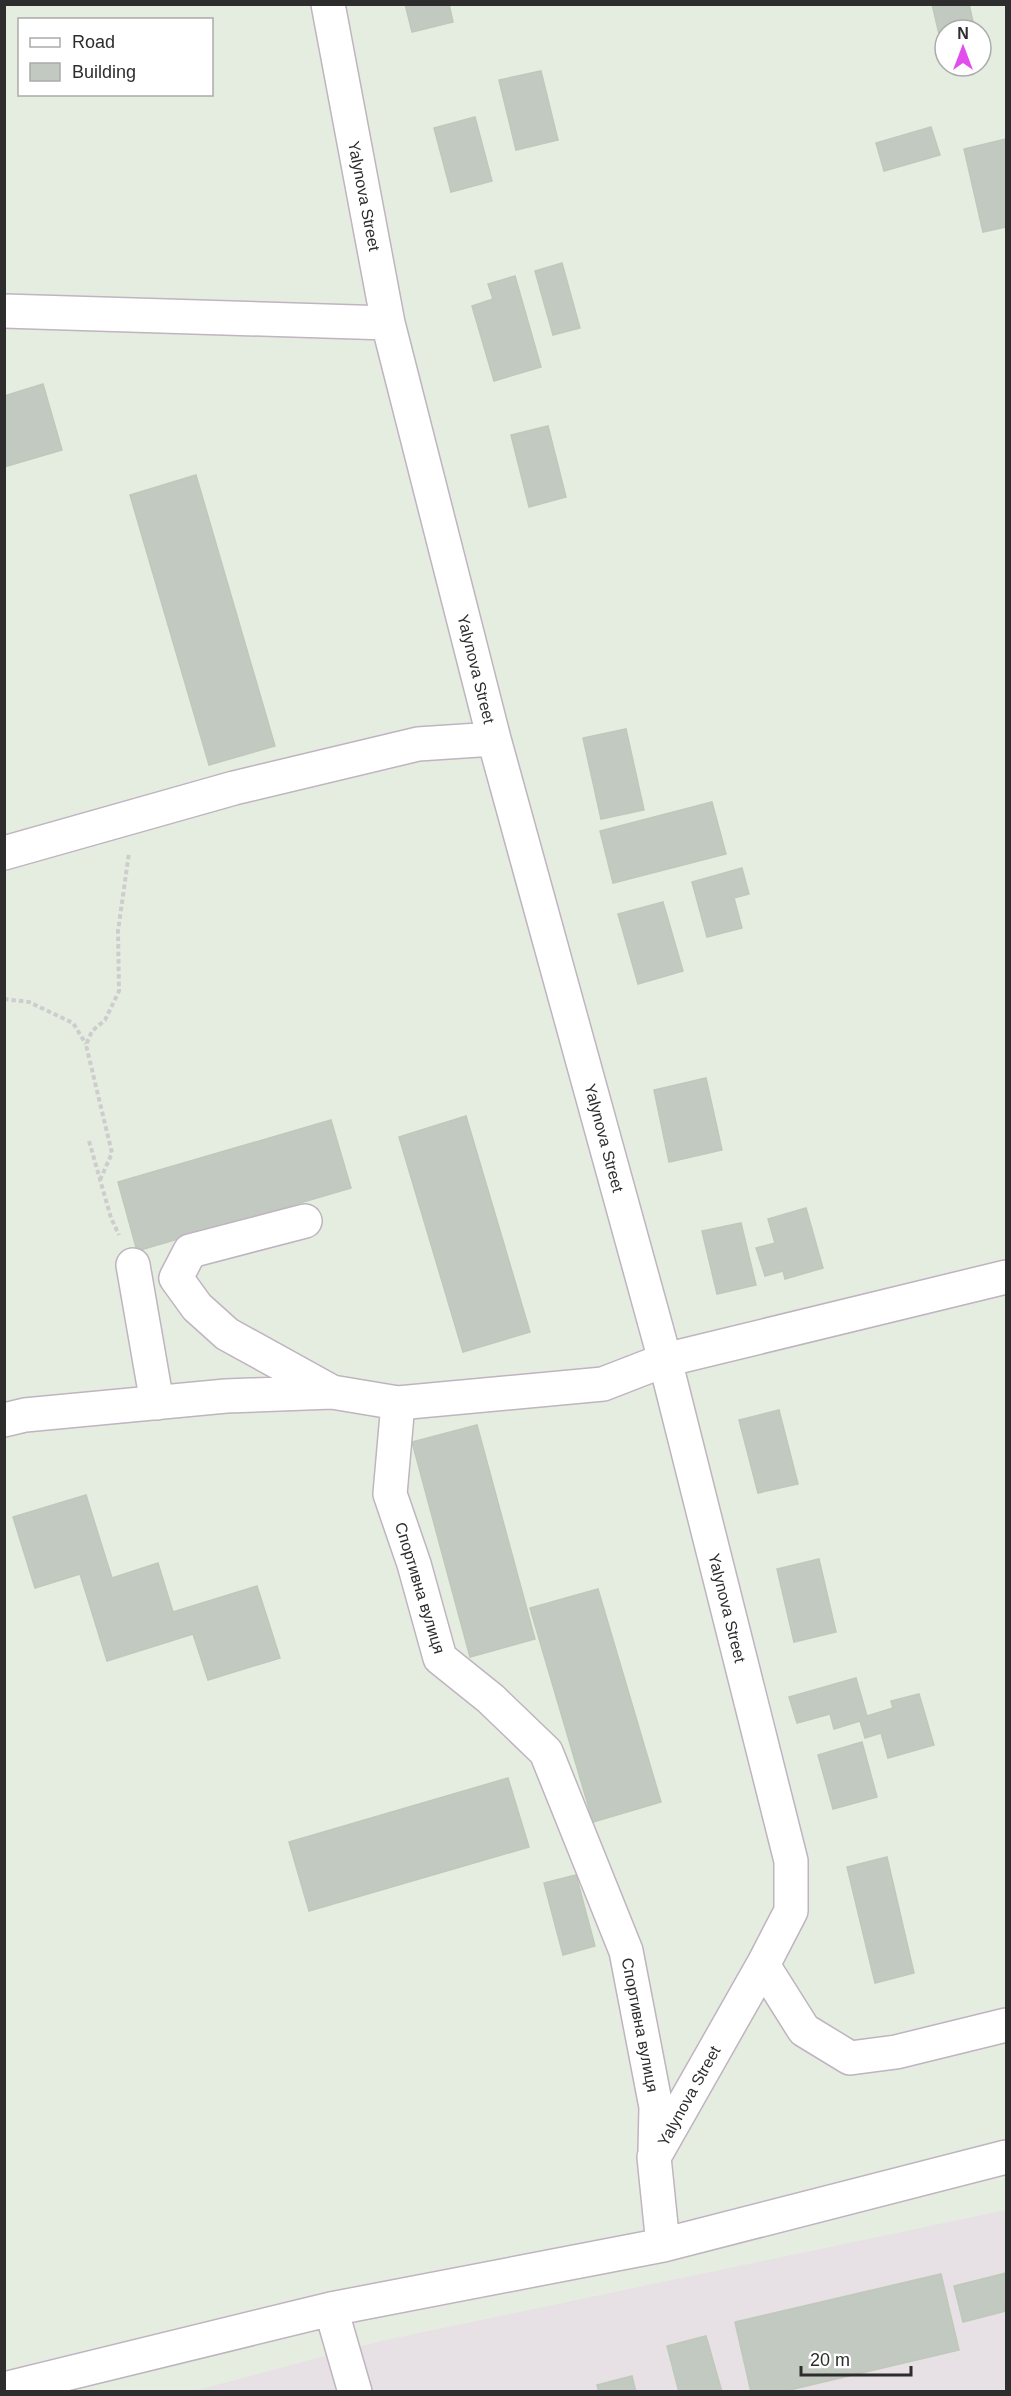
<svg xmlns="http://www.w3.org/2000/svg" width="1011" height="2396" viewBox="0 0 1011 2396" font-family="Arial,sans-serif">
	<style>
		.industrial { fill: #e7e0e4 }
		.building { fill: #c2c9c0; stroke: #bec9ba; stroke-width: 1.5 }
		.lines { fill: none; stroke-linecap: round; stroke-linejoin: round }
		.minor-casing { stroke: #bfb4bf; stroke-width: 36 }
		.path { stroke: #cdcdcd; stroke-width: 4; stroke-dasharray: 4.5 3; stroke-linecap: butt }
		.minor { stroke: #fff; stroke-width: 33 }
		.labels { text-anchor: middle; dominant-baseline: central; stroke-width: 5; stroke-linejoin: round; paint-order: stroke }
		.street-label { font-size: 16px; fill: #2d2d2d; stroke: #fff }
	</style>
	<rect width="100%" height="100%" fill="#e5ede1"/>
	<!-- industrial -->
	<path class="industrial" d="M1006,2210V2391L190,2392L381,2341Z"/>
	<!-- building -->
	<path class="building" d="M405,4H449L453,22L412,32Z
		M932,4H969L975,30H945V60Z
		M541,71L558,140L516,150L499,80Z
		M475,117L492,181L451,192L434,128Z
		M931,127L940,155L884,171L876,143Z
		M1006,139V227L983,232L964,149Z
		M562,263L580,328L553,335L535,271Z
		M515,276L541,367L494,381L472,306L493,299L488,284Z
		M43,384L62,450L4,467V396Z
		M548,426L566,497L529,507L511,435Z
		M196,475L275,746L209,765L130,495Z
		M626,729L644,810L601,819L583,738Z
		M712,802L726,854L613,883L600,831Z
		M742,868L749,894L734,898L742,928L707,937L692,882Z
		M663,902L683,971L638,984L618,914Z
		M706,1078L722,1150L669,1162L654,1090Z
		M466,1116L530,1332L463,1352L399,1137Z
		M331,1120L351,1188L137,1251L118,1182Z
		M806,1208L823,1268L785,1279L783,1271L765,1276L756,1248L775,1243L768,1219Z
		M741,1223L756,1285L717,1294L702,1231Z
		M779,1410L798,1484L758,1493L739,1420Z
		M477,1425L535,1639L470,1657L412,1442Z
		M86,1495L112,1578L158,1563L173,1612L257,1586L280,1658L208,1680L193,1634L107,1661L80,1574L35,1588L13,1517Z
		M819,1559L836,1632L794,1642L777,1569Z
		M598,1589L661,1802L593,1822L530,1608Z
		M856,1678L867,1716L893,1708L891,1701L919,1694L934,1745L888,1758L881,1733L865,1738L860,1721L834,1729L830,1714L797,1723L789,1697Z
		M862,1742L877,1797L833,1809L818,1755Z
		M508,1778L529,1847L309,1911L289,1842Z
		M887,1857L914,1973L875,1983L847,1867Z
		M576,1875L595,1946L563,1955L544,1883Z
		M1006,2273V2311L963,2322L954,2286Z
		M941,2274L959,2350L781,2392H751L735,2322Z
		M706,2336L722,2392H679L667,2346Z
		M632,2376L636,2392H599L597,2385Z"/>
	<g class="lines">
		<!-- minor casing -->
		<g class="minor-casing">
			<path id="minor" d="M328,4L388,323L494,739L665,1360L791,1861V1911L763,1965L654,2157L663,2245
				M4,311L388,323
				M4,853L234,788L418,744L494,739
				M305,1221L190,1251L176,1278L197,1307L227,1334L332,1392L398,1403L390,1494L414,1564L440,1658L491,1699L546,1752L626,1951L656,2107L655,2152
				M133,1265L157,1403
				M398,1403L603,1384L665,1360L1006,1277
				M4,1420L25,1415L226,1396L332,1392
				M763,1965L804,2030L850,2058L896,2052L1006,2025
				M331,2309L355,2392
				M4,2389L331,2309L663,2245L1006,2157"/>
		</g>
		<!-- path -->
		<path class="path" d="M4,999L29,1002L73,1023L86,1044
			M89,1141L111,1218L119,1235
			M100,1180L112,1153L86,1045L92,1031L105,1020L119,991L118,931L129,853"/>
		<!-- minor -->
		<use href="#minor" class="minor"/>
	</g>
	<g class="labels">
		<!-- street labels -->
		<g class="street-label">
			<text transform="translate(364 196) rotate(79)">Yalynova Street</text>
			<text transform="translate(476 669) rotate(76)">Yalynova Street</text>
			<text transform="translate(604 1138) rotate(75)">Yalynova Street</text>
			<text transform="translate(420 1588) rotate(73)">Спортивна вулиця</text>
			<text transform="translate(727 1608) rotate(76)">Yalynova Street</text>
			<text transform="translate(640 2025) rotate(79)">Спортивна вулиця</text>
			<text transform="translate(689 2096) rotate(-61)">Yalynova Street</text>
		</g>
	</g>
	<!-- border -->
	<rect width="1011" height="2396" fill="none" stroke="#2d2d2d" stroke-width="12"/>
	<!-- legend -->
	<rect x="18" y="18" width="195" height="78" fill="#ffffff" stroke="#ababab" stroke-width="1.5"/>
	<rect x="30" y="38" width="30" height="9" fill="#ffffff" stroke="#ababab" stroke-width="1.5"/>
	<text x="72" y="48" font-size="18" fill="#2d2d2d">Road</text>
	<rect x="30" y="63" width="30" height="18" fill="#c2c9c0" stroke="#ababab" stroke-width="1.5"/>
	<text x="72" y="78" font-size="18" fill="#2d2d2d">Building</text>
	<!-- north arrow -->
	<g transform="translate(963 48)"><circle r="28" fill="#ffffff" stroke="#ababab" stroke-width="1.5"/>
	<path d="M0-4.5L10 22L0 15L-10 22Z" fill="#e14eed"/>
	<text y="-9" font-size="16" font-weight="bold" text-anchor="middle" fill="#2d2d2d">N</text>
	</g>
	<!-- scale -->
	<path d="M801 2366v9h110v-9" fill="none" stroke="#2d2d2d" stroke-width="3"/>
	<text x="810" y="2366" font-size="18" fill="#2d2d2d" stroke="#ffffff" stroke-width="4.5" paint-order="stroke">20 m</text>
</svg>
